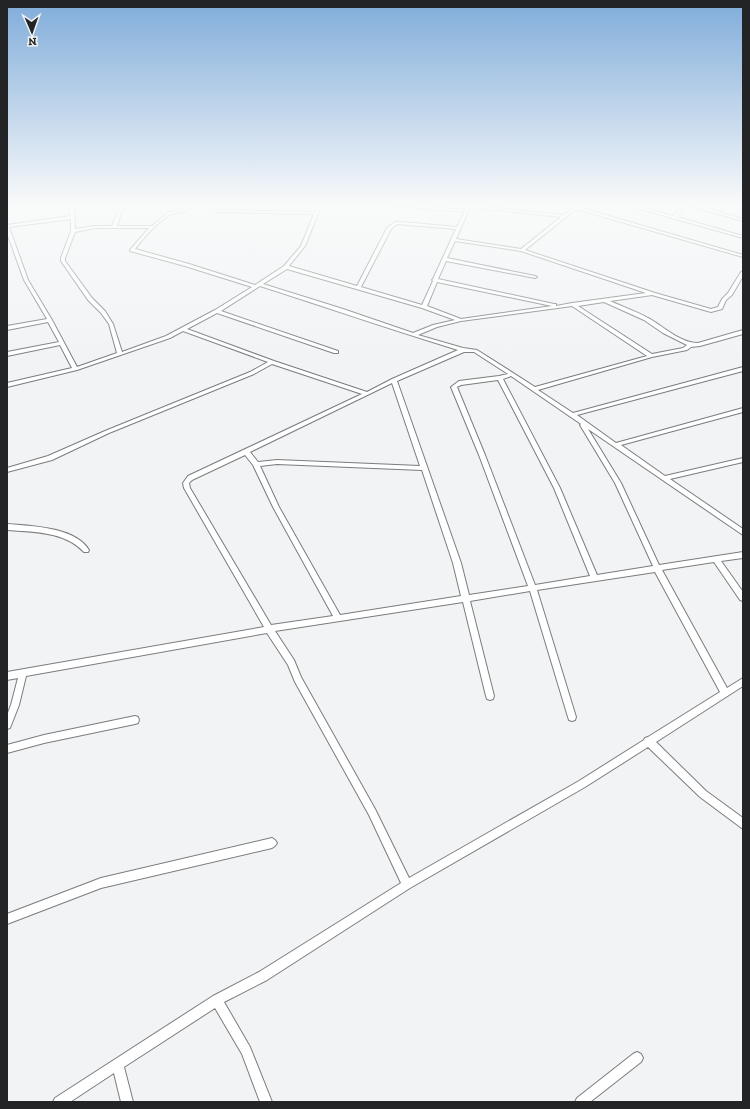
<svg xmlns="http://www.w3.org/2000/svg" width="750" height="1109" viewBox="0 0 750 1109" font-family="'Zilla Slab',serif">
	<style>
		.lines { fill: none; stroke-linecap: round; stroke-linejoin: round }
		.minor-casing { stroke: #7a7c7e; stroke-width: 2 }
		.minor { fill: #fff; fill-rule: evenodd }
	</style>
	<rect width="100%" height="100%" fill="#f1f3f5"/>
	<g class="lines">
		<!-- minor casing -->
		<g class="minor-casing">
			<path id="minor" d="M70,204H74L75,229L95,226H112L118,210L123,204H127L122,210L117,226H152L169,212L181,211L189,204H193C182,218 179,209 168,216C156,224 144,237 135,249L189,264L255,285L284,266L301,246L314,214L217,212L215,211L216,210L315,212L318,204H322L305,246L289,266L357,286L387,228L395,222H402L457,227L465,212L384,205L382,204H399L465,210L466,206L468,205L564,215L577,204H582L578,207L743,255V257L576,209L525,250L655,293L711,309L718,307L722,299L728,293L741,272L743,271V276L732,295L726,300L722,309L711,312L652,295L610,301C623,307 636,311 648,318C663,326 680,343 698,343L743,330V334L700,346L691,347L687,350L652,357L538,390L573,413L743,367V371L577,415L616,443L743,408V412L621,445L665,476L743,458V462L670,479L743,529V535L588,429L621,483L659,565L743,552V558L721,561L743,592V601L740,600L714,562L662,570L727,688L743,678V686L656,742L706,791L743,818V829L700,797L648,747L585,787L410,888L267,980L224,1002L250,1047L272,1102H260L242,1054L215,1008L124,1067L133,1102H121L114,1073L70,1102H53L55,1098L213,996L259,972L401,883L369,815L295,682L288,665L267,633L26,676L19,705L10,728L7,729V715L11,705L18,678L7,680V672L264,627L184,488L183,483L188,476L362,394L272,364L254,374L109,433L52,460L7,472V468L48,456L105,431L250,372L268,362L183,331L170,338L77,370L7,387V383L72,368L60,345L7,356V352L59,342L48,322L7,330V326L47,319L24,280L7,233V225L70,216ZM470,207L561,217L521,249L456,239ZM71,219V231L61,258V261L88,300L101,313L109,324L117,353L77,367L52,320L28,280L9,227ZM397,224L456,229L433,279L432,280L433,281L422,305L361,287L391,229ZM95,228H149L130,250V251L185,266L252,287L215,310L166,336L122,352L113,324L105,311L92,298L65,261V258L75,232ZM455,241L521,251L646,293L572,303L556,306V304H554L438,279L446,261L535,278L537,277L535,276L447,258ZM287,269L422,308L455,320L433,325L413,333L343,309L263,284ZM437,282L552,306L461,319L427,306ZM260,286C326,307 392,330 458,350L392,379L367,392L274,361L187,329L217,313L334,353H338V351L221,311ZM604,302L644,320L663,333L687,345L683,348L652,354L578,306ZM572,306L647,356L535,387L477,350L463,348L418,335L437,327L461,321ZM464,352H474L508,374L499,376L459,381L451,387L479,455L528,586L469,595L461,563L397,381ZM511,376L581,424L580,425L615,483L653,566L597,575L560,488L503,379ZM498,380L554,488L590,576L535,585L485,455L457,387L461,385ZM392,383L420,466L277,460L258,462L250,452ZM245,455L253,465L273,507L333,616L271,625L190,488L189,483L192,480ZM277,464L422,470L453,563L461,596L340,615L279,507L260,466ZM655,572L720,692L648,737L645,738L644,740L579,781L409,878L375,809L301,677L294,660L275,631L463,602L486,696L487,699L490,700L493,699L494,696L470,601L530,591L568,717L569,720L572,721L575,720L576,717L537,590Z
				M622,204H629L673,216L683,204H691L743,219V221L686,205L677,217L743,236V238Z
				M7,524C32,526 75,527 89,550L88,552H84C64,531 33,532 7,530Z
				M135,716L138,717L139,720L138,723L135,724L44,743L7,753V745L44,735Z
				M272,838L275,840L277,843L275,846L272,848L101,888L7,924V914L101,878Z
				M637,1052L641,1054L643,1058L641,1062L590,1102H575L577,1098L633,1054Z"/>
		</g>
		<!-- minor -->
		<use href="#minor" class="minor"/>
	</g>
	<!-- sky -->
	<linearGradient id="sky" x2="0" y2="1"><stop stop-color="#80acda"/><stop offset="0.57" stop-color="#f9fafa"/><stop offset="1" stop-color="#f9fafa" stop-opacity="0"/></linearGradient>
	<rect width="750" height="359" fill="url(#sky)"/>
	<!-- border -->
	<rect width="750" height="1109" fill="none" stroke="#232425" stroke-width="16"/>
	<!-- north arrow -->
	<g transform="translate(32 32) rotate(178)" stroke="#f1f3f5" stroke-width="3" paint-order="stroke">
	<path d="M0-3L7 15L0 10L-7 15Z" fill="#232425"/>
	<text y="-6" font-size="11" font-weight="bold" text-anchor="middle" fill="#232425">N</text>
	</g>
</svg>
